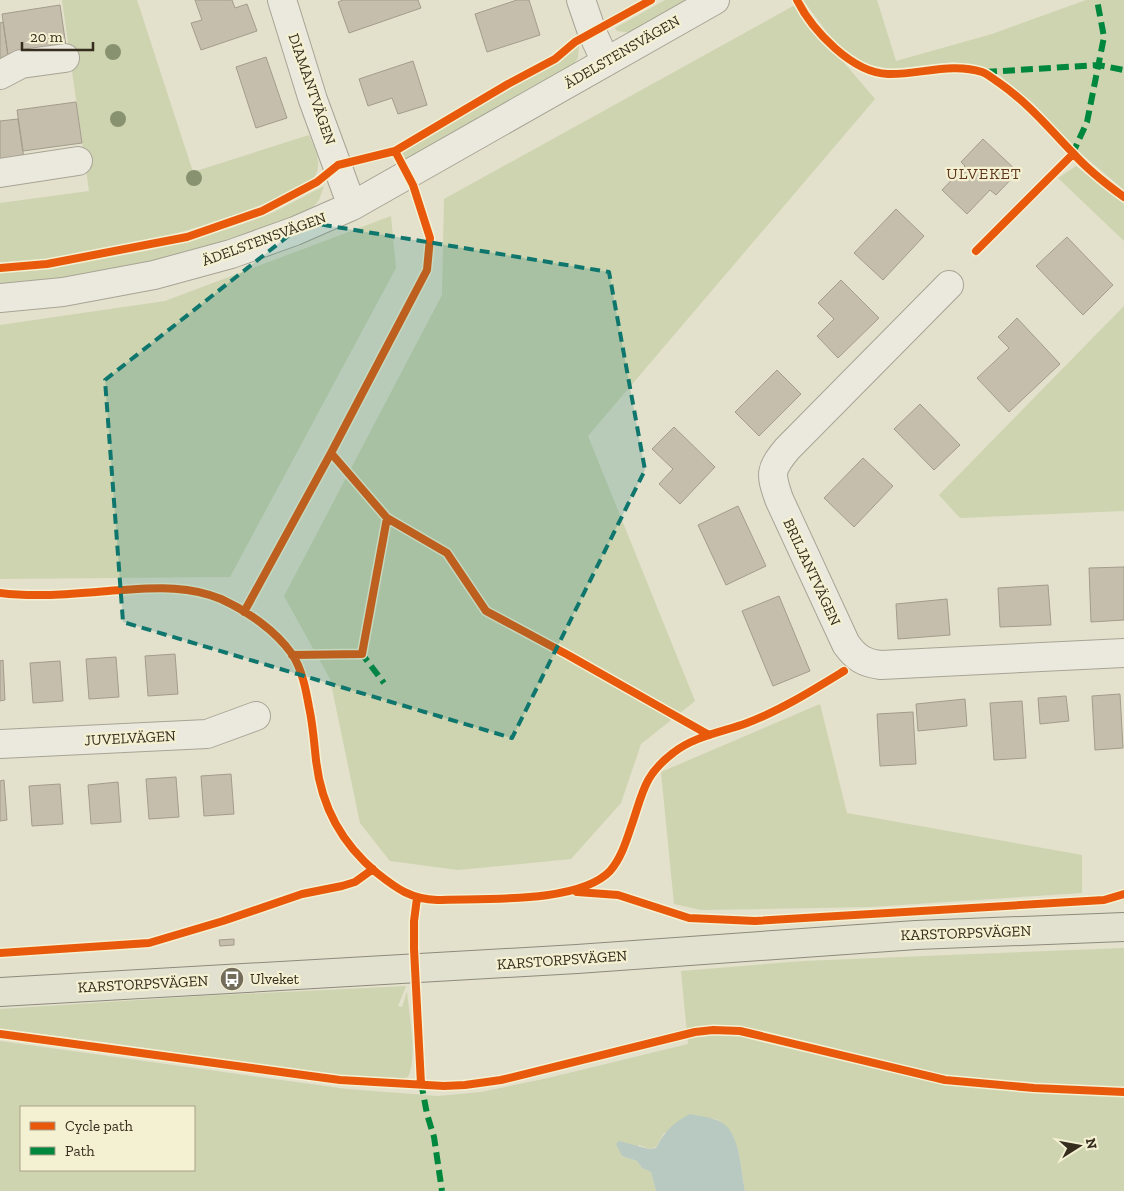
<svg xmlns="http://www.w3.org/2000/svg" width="1124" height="1191" viewBox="0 0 1124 1191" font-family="'Zilla Slab',serif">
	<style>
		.green { fill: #ced4af; fill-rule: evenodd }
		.water { fill: #b8c9c1 }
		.building { fill: #c6bead; stroke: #a39c8c }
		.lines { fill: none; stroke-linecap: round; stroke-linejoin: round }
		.minor-casing { stroke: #a8a495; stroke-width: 30 }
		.major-casing { stroke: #8d8a7c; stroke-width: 30 }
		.minor { stroke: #ebe9de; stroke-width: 28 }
		.major { stroke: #e2e0cf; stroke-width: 28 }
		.quiet { stroke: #00873e; stroke-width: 6; stroke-dasharray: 12 6; stroke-linecap: butt }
		.cycleway-casing { stroke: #f4f0d2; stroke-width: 11 }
		.cycleway { stroke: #e8590c; stroke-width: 8 }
		.tree { fill: #899270 }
		.marked { fill: #0f766e; fill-opacity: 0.2; stroke: #0f766e; stroke-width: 4; stroke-dasharray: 10 6; stroke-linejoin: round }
		.labels { text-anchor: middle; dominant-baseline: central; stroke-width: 4.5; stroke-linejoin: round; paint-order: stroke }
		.street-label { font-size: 15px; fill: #362d1e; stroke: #f4f0d2 }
		.poi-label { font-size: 15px; fill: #362d1e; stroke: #f4f0d2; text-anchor: start }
		.neighbourhood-label { font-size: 16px; letter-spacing: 1px; fill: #61371f; stroke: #f4f0d2 }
	</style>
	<rect width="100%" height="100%" fill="#e3e0cc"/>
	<!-- green -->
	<path class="green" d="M62,0H137L193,172L309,135C315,149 325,168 311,181C307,184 301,186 297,188C283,195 270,202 256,207C179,237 82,260 0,262V203L89,191Z
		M665,0H690L633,33L617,31L615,28Z
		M803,0H877L896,61L992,34L1086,0H1124V190L1078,151L1033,103L998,74L979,67L953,62L891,69L865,64L838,47Z
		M795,5L875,99L588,436L695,701L641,744L621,803L571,859L458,870L390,861L360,823L330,679L284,596L442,295L444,199Z
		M579,45L578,58L571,67L405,161L400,152L556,63Z
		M1076,166L1124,204V241L1058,178Z
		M324,186L319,200L312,208L290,218L190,252L93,274L38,281L0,284V273L58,267L151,250L234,227L274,212Z
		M391,216L396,268L230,577L0,579V325L165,301Z
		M1124,306V511L960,518L939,495Z
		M820,704L847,813L1082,855V893L870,907L701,910L674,904L661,772Z
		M1124,948V1191H745C741,1168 739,1119 708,1118C701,1117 673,1130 664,1133L656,1147L649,1149L639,1145L622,1156L637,1161L642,1168L651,1172L656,1191H0V1041L347,1089L438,1096L481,1092L548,1078L688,1044L681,971L803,961ZM21,1107H194V1170H21Z
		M406,986L398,1006L402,1007L407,991C409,1016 418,1055 408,1077C387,1085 326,1073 302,1070C201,1057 101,1040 0,1029V1009L201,996Z"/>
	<!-- water -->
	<path class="water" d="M690,1114C700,1116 711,1117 721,1122C740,1132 741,1171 745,1191H656L651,1172L642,1168L637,1161L622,1156L616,1144L619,1141L649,1149L656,1148C665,1131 673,1123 690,1114Z"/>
	<!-- building -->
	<path class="building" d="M195,0H232L235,8L247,4L257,31L201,50L191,23L202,20Z
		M343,0H418L421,8L349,33L338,2Z
		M517,0H529L540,35L487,52L475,14Z
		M60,5L66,46L8,55L2,14Z
		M3,22L9,63L0,64V23Z
		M266,57L287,118L256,128L236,67Z
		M413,61L427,105L398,114L392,98L368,106L359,79Z
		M76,102L82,143L23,151L17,110Z
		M18,119L24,159L0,163V121Z
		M983,139L1018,172L996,195L990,190L967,214L942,190L965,166L961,162Z
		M896,209L924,236L883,280L854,253Z
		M1067,237L1113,285L1083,315L1036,266Z
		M841,280L879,318L838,358L817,336L834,319L818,303Z
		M1017,318L1060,364L1009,412L977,378L1009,348L998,337Z
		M777,370L801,394L759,436L735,412Z
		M920,404L960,445L934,470L894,429Z
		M674,427L715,467L680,504L659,484L673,469L652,449Z
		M863,458L893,486L854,527L824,498Z
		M738,506L766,566L726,585L698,525Z
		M1124,567V620L1091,622L1089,568Z
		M1048,585L1051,625L1000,627L998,588Z
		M779,596L810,671L773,686L742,611Z
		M947,599L950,635L898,639L896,604Z
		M175,654L178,694L148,696L145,656Z
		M116,657L119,697L89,699L86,659Z
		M3,660L5,700L0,701V661Z
		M60,661L63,701L33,703L30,663Z
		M1120,694L1123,748L1095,750L1092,696Z
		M1066,696L1069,721L1040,724L1038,698Z
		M965,699L967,726L918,731L916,704Z
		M1022,701L1026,758L994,760L990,703Z
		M913,712L916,764L880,766L877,714Z
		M231,774L234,814L204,816L201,776Z
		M176,777L179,817L149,819L146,779Z
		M4,780L7,820L0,821V781Z
		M118,782L121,822L91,824L88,785Z
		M60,784L63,824L32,826L29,786Z
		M234,939V945L220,946L219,940Z"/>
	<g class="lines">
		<!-- minor casing -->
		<g class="minor-casing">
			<path id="minor" d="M282,0L313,100L352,206
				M581,0L592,32L606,62
				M0,75L21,64L65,58
				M0,173L78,161
				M949,285L787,449C770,470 770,473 779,499L846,644C856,658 864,663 881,665L1124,653
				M0,298L63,292L154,275L231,254L295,231L352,206L715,0
				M0,744L207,734L256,716"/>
		</g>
		<!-- major casing -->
		<g class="major-casing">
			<path id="major" d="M0,992L577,959L916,935L1124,927"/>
		</g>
		<!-- minor -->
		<use href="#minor" class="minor"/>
		<!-- major -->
		<use href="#major" class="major"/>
		<!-- quiet -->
		<path class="quiet" d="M985,72L1098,65L1124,70
			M1072,155L1087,122L1104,37L1097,0
			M362,651V654L384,683
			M421,1082L427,1114L434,1137L442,1191"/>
		<!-- cycleway casing -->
		<g class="cycleway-casing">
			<path id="cycleway" d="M797,0C812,30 852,73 888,74C919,75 951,62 982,72C988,74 993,79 998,82C1027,102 1048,127 1072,152C1087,169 1106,184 1124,197
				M976,251L1073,154
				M0,268L47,264L187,237L262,211L317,182L338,165L395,151L508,84L555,59L575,42L651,0
				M331,453L387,518L447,553L486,611L568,655L709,735
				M0,593C39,598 81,593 121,590C155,588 188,585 221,599C247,611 275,630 292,654C302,669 306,690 309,707C313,725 314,742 316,760C321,805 342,844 377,873C397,889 411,899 437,900C482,898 579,904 610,871C621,858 626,842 631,827C643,793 643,776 673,753C694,736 723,732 747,723C781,710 813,690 844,671
				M244,612L331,453L427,270L430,238L413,185L395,151
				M292,655L362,654L387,518
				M577,892L618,895L689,918L755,921L1104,900L1124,894
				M417,898L414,921V949L421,1084
				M0,953L149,943L223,921L302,894L342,886L355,882L373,869
				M0,1034L340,1080L444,1086L465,1085L501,1080L695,1032L713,1030L740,1031L945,1080L1034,1088L1124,1092"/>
		</g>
		<!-- cycleway -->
		<use href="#cycleway" class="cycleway"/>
	</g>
	<!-- trees -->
	<g class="tree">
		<circle cx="113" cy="52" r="8"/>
		<circle cx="118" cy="119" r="8"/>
		<circle cx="194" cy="178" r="8"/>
	</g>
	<!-- marked area -->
	<path class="marked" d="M306,222L609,272L645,470L512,738L123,622L105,380Z"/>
	<!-- icons -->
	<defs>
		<g id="bus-disc" transform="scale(1.25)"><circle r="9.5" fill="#736c5b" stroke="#f4f0d2"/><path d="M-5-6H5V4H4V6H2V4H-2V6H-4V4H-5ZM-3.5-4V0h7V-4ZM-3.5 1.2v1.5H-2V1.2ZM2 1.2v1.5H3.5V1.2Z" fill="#fff"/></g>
	</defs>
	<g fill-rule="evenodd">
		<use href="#bus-disc" x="232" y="979"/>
	</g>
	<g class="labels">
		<!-- street labels -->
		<g class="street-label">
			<text transform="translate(622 52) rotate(-30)">ÄDELSTENSVÄGEN</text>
			<text transform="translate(312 89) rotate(71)">DIAMANTVÄGEN</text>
			<text transform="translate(264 239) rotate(-20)">ÄDELSTENSVÄGEN</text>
			<text transform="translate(812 572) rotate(65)">BRILJANTVÄGEN</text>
			<text transform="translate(130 738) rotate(-3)">JUVELVÄGEN</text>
			<text transform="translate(966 933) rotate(-2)">KARSTORPSVÄGEN</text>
			<text transform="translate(562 960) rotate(-4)">KARSTORPSVÄGEN</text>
			<text transform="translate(143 984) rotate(-3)">KARSTORPSVÄGEN</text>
		</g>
		<!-- poi labels -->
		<g class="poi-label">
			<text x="250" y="979">Ulveket</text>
		</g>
		<!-- neighbourhood labels -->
		<g class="neighbourhood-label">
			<text x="984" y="173">ULVEKET</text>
		</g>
	</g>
	<!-- legend -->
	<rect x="20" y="1106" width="175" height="65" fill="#f4f0d2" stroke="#a8a28a"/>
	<rect x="30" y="1122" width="25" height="8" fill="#e8590c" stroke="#a8a28a"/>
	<text x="65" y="1131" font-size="15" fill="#362d1e">Cycle path</text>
	<rect x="30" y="1147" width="25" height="8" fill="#00873e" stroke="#a8a28a"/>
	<text x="65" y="1156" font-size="15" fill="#362d1e">Path</text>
	<!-- north arrow -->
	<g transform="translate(1079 1146) rotate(79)" stroke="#f4f0d2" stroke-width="4" paint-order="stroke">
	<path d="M0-4L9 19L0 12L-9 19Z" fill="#362d1e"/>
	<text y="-8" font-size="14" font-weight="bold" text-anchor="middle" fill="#362d1e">N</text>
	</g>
	<!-- scale -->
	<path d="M22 42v8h71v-8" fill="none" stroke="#362d1e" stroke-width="2.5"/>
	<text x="30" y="42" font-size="15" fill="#362d1e" stroke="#f4f0d2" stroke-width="4" paint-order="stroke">20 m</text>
</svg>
